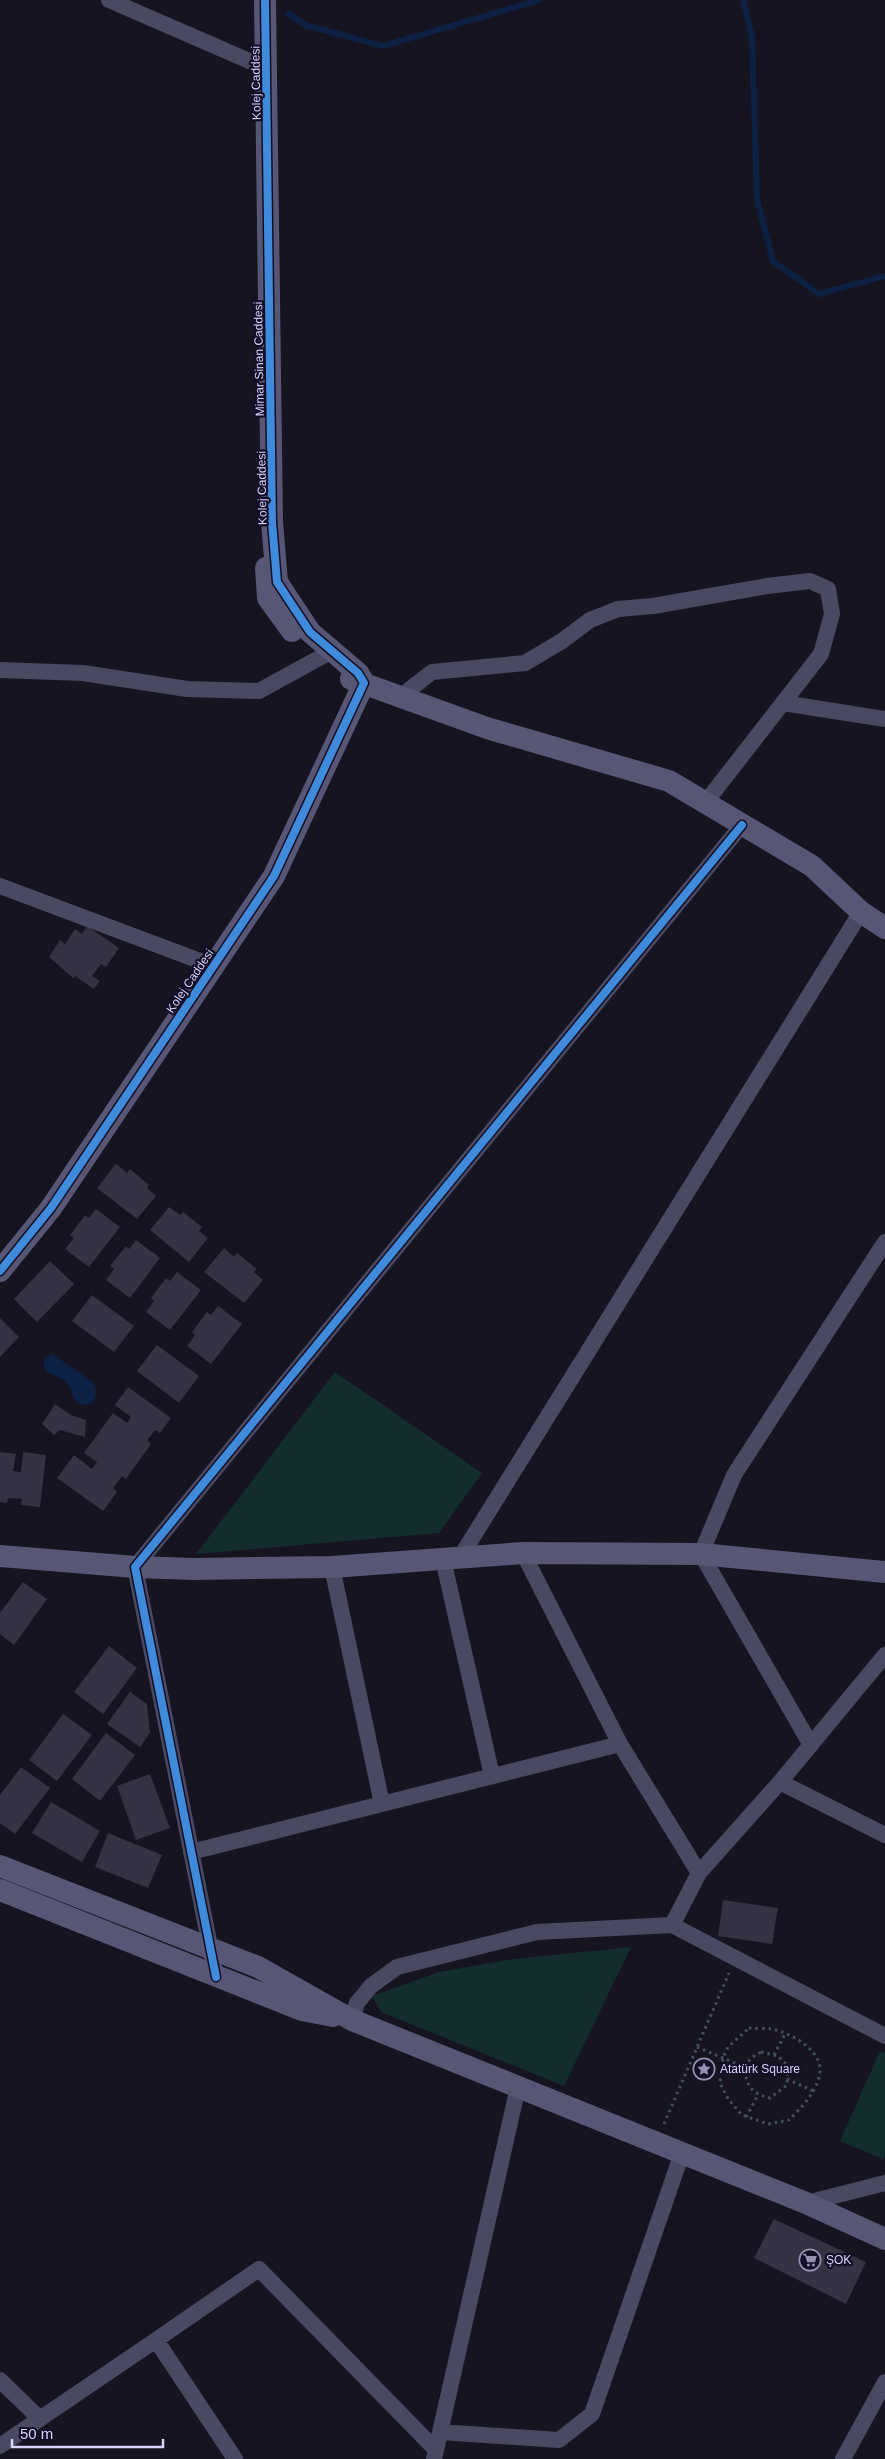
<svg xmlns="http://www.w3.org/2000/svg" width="885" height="2459" viewBox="0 0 885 2459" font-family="Arial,sans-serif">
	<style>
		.green { fill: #132c2d }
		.water { fill: #0d2144 }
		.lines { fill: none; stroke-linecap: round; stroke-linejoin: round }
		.stream { stroke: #0d2144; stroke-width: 6 }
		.building { fill: #343243 }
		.path { stroke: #44505f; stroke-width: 3; stroke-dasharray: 2.5 4; stroke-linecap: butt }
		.street { stroke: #4a4962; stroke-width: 16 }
		.secondary { stroke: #575674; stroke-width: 22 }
		.cycleway-casing { stroke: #130f26; stroke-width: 11 }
		.cycleway { stroke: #408adc; stroke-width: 8 }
		.labels { text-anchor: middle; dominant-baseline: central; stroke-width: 4.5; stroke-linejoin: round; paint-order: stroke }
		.street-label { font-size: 12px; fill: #d9d4ff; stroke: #130f26 }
		.poi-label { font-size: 12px; fill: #d9d4ff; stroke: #130f26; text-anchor: start }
	</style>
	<rect width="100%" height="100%" fill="#161421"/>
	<!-- green -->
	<path class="green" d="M335,1372L482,1473L439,1533L196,1554Z
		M631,1947L564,2086L381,2012L372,1996L439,1972L513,1959Z
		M880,2051L885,2053V2154L883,2159L840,2141Z"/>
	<!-- water -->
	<path class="water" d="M52,1354L93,1382C97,1390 97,1396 92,1404C70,1408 76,1396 67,1384C62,1377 54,1375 46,1372L43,1366L45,1358Z"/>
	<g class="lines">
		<!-- stream -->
		<path class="stream" d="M743,0L752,37L757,199L773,261L819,294L885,276
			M289,14L305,25L383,46L539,0"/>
	</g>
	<!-- building -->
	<path class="building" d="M87,926L119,948L106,967L101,964L92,976L100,981L94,989L75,976L73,978L49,957L60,940L65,944L75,929L82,934Z
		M116,1164L127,1173L130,1169L149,1185L147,1188L156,1196L137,1219L97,1188Z
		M169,1207L180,1215L183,1212L202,1227L199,1231L208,1238L189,1262L150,1230Z
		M96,1209L120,1227L89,1267L65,1249L74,1238L70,1235L85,1215L89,1218Z
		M136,1240L160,1258L130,1298L106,1280L114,1269L110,1266L126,1246L129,1249Z
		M224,1248L234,1257L237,1253L257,1269L254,1272L263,1280L244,1303L204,1272Z
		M50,1261L74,1284L37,1322L14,1299Z
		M177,1272L201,1290L170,1330L146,1312L154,1301L151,1298L166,1278L170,1281Z
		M92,1295L134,1326L114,1352L72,1321Z
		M218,1306L242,1324L211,1364L187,1346L195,1335L192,1332L207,1312L211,1315Z
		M0,1318L19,1337L0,1357Z
		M157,1345L199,1376L179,1403L137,1371Z
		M128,1387L171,1418L160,1433L155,1430L147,1441L151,1444L126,1479L122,1476L113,1488L117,1492L103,1511L57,1478L74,1455L92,1469L97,1462L84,1453L113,1413L127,1423L131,1417L115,1405Z
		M55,1404L71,1415L86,1420L85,1437L60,1430L54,1435L42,1424Z
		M0,1452L16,1454L13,1471L21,1472L23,1452L46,1455L40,1507L21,1505L22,1499L8,1498L7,1503L0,1502Z
		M23,1582L47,1599L14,1645L0,1634V1613Z
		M109,1646L137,1668L103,1714L74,1692Z
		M130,1692L147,1704L150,1733L140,1747L107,1724Z
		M63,1714L92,1735L57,1781L29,1760Z
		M106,1733L135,1755L100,1801L72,1779Z
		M21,1767L50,1788L15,1834L0,1823V1795Z
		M150,1774L170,1828L136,1840L117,1786Z
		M51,1802L100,1831L82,1862L32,1833Z
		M108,1833L162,1855L148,1888L95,1867Z
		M723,1900L778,1908L772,1944L718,1936Z
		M774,2219L866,2262L846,2304L754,2258Z"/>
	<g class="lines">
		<!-- path -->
		<path class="path" d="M749,2028C756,2029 765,2028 772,2029C791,2033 822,2050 820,2072C818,2091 801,2108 789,2120L768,2124L742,2115L728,2099L720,2083L723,2058L728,2047Z
			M697,2047L744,2067
			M761,2052L778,2056L788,2066L787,2085L770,2098C750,2093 747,2086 744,2067L751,2058Z
			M774,2055L785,2034
			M787,2079L813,2091
			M746,2117L758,2095
			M664,2124L729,1973"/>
		<!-- street -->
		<path class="street" d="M109,0L256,64L265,65
			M0,670L83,673L187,689L259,691L332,651
			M401,696L432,672L525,663L562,641L590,620L618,609L653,606L767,586L810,581L828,589L832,614L821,654L705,803
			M783,703L885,719
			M0,886L200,961
			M523,1553L620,1744L699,1873
			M461,1556L861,912
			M443,1559L492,1776
			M332,1567L382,1804
			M811,1745L701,1554L734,1475L885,1242
			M780,1782L885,1835
			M191,1852L620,1744
			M672,1925L699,1873L780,1782L885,1655
			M216,1977L135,1567L742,825
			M352,2020L357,2003L371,1986L397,1967L537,1932L672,1925L885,2036
			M806,2203L885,2183
			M156,2340L259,2269L436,2450
			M0,2380L40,2419
			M440,2432L559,2440L592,2414L682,2153
			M0,2446L156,2340L235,2459
			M434,2459L518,2087
			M843,2459L885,2382"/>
		<!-- secondary -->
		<path class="secondary" d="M266,568L268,598L292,631
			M351,679L487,728L669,781L812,866L861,912L885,928
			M0,1271L51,1208L274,876L364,683L358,673L310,632L277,582L272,522L265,0
			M0,1556L135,1567L193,1569L332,1567L523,1553L701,1554L885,1572
			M0,1866L258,1967L352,2020L806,2203L885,2239
			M0,1890L302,2010L333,2016"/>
		<!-- cycleway casing -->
		<g class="cycleway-casing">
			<path id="cycleway" d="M0,1271L51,1208L274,876L364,683L358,673L310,632L277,582L272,522L265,0
				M216,1977L135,1567L742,825"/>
		</g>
		<!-- cycleway -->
		<use href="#cycleway" class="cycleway"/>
	</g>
	<!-- icons -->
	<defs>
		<g id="sight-ring" transform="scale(1.125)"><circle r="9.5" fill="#130f26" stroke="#9591b1" stroke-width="1.5"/><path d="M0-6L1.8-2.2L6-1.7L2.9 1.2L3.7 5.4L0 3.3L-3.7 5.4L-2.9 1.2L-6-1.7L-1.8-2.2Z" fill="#9591b1"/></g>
		<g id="supermarket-ring" transform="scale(1.125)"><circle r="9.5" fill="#130f26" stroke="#9591b1" stroke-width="1.5"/><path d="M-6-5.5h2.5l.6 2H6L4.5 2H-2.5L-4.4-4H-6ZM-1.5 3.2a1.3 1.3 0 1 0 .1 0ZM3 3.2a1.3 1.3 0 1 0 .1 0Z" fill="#9591b1"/></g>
	</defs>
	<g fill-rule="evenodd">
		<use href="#sight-ring" x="704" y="2069"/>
		<use href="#supermarket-ring" x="810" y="2260"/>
	</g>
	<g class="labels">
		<!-- street labels -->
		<g class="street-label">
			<text transform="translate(256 83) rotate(-91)">Kolej Caddesi</text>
			<text transform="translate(259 359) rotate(-91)">Mimar Sinan Caddesi</text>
			<text transform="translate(262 488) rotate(-91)">Kolej Caddesi</text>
			<text transform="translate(190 981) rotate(-56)">Kolej Caddesi</text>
		</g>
		<!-- poi labels -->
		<g class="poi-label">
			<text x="720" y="2069">Atatürk Square</text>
			<text x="826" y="2260">ŞOK</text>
		</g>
	</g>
	<!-- scale -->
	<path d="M12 2439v8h151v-8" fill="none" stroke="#d9d4ff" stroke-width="2.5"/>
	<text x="20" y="2439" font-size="15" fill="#d9d4ff" stroke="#130f26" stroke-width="4" paint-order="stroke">50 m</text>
</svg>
